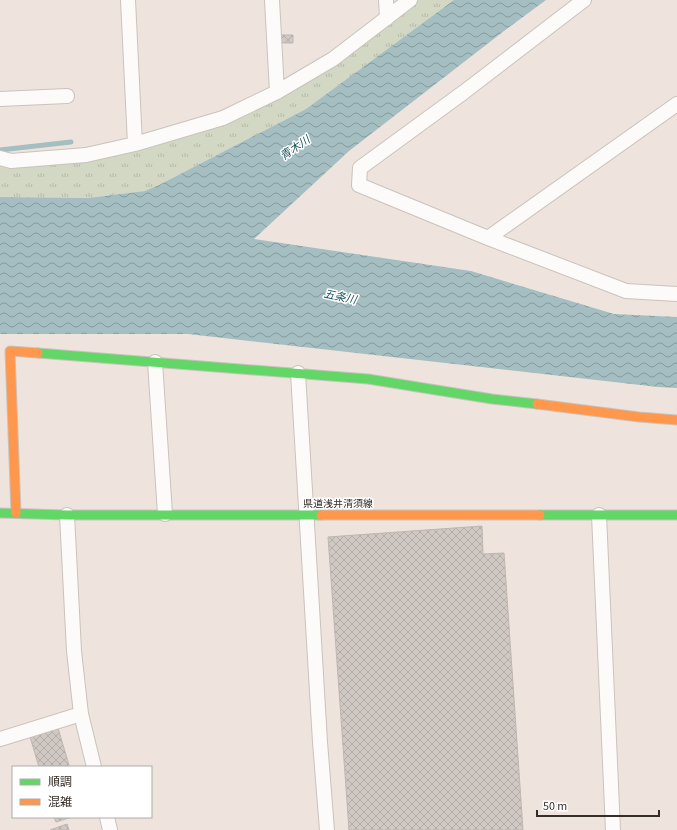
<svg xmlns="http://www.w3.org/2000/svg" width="677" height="830" viewBox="0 0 677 830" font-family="'Source Sans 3','Noto Sans JP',sans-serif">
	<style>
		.grass { fill: url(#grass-tufts) }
		.water { fill: url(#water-waves) }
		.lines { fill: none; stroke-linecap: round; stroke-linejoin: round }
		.stream { stroke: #a4bec2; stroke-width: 5 }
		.building { fill: url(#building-cross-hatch); stroke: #bfb6b2 }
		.street-casing { stroke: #cac2bd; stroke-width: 16 }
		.fast-casing { stroke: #cac2bd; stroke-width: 11 }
		.slow-casing { stroke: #cac2bd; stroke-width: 11 }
		.street { stroke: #fcfbfa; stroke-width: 14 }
		.fast { stroke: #63d668; stroke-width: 9 }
		.slow { stroke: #ff974d; stroke-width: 9 }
		.labels { text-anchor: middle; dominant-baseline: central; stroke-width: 3; stroke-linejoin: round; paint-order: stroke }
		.street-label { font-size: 10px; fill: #342d28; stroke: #fff }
		.water-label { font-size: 11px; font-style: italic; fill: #19545e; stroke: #fff }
	</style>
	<defs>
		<pattern id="grass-tufts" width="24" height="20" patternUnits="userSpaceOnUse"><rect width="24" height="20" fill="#d3d8c4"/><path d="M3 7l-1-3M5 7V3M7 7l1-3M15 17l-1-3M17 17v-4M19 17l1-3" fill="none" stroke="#b6baa8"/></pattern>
		<pattern id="water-waves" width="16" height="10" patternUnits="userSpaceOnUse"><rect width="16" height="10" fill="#a4bec2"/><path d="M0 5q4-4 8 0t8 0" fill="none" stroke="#869b9e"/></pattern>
		<pattern id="building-cross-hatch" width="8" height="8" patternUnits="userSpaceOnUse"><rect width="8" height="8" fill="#d0c8c3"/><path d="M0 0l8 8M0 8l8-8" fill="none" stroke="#b3aca8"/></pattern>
	</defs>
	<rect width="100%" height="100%" fill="#eee4dd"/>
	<!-- grass -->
	<path class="grass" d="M417,0H454L306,109L159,185L146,191L88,198L0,197V166L78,161L124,154L227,123L389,21Z"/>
	<!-- water -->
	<path class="water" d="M454,0H546L504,31L349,151L254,239L471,271L614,314L677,317V388L658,387L188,334H0V197L88,198L145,191L159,185L306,109Z"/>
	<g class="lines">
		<!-- stream -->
		<path class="stream" d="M0,150L71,142"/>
	</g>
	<!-- building -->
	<path class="building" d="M279,35H293V43H279Z
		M482,526L483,554L504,553L523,830H349L328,537Z
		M58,728L69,765L62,767H39L30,737Z
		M54,817H72L56,822Z
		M67,824L69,830H50Z"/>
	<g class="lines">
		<!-- street casing -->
		<g class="street-casing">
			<path id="street" d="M128,0L135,144
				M272,0L277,92
				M386,0L387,18
				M584,0L464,92L360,168L359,185L488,238L626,291L677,294
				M0,99L67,96
				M0,158L11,161L86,155L135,144L223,118L277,92L333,59L410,0
				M488,238L677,104
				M155,362L165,514
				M298,373L320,742L327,830
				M67,515L74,651L81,714L94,767
				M599,515L613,830
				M0,739L81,714
				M107,817L110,830"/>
		</g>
		<!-- fast casing -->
		<g class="fast-casing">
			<path id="fast" d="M38,353L368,379L492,399L537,404
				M0,513L67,515H321
				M540,515H677"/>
		</g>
		<!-- slow casing -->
		<g class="slow-casing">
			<path id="slow" d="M537,404L639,417L677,420
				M16,513L10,351L38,353
				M321,515H540"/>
		</g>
		<!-- street -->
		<use href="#street" class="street"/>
		<!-- fast -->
		<use href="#fast" class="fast"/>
		<!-- slow -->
		<use href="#slow" class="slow"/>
	</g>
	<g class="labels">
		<!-- street labels -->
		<g class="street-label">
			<text x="338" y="504">県道浅井清須線</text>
		</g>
		<!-- water labels -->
		<g class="water-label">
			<text transform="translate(295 148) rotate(-34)">青木川</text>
			<text transform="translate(340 297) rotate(12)">五条川</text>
		</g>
	</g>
	<!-- legend -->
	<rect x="12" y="766" width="140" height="52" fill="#ffffff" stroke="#aeaba9"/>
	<rect x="20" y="779" width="20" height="6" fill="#63d668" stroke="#aeaba9"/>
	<text x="48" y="786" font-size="12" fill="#342d28">順調</text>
	<rect x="20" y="799" width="20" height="6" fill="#ff974d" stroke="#aeaba9"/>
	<text x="48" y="806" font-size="12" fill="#342d28">混雑</text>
	<!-- scale -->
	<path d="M537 810v6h122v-6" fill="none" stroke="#342d28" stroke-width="2"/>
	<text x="543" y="810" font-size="12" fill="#342d28" stroke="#ffffff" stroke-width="3" paint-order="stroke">50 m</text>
</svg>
